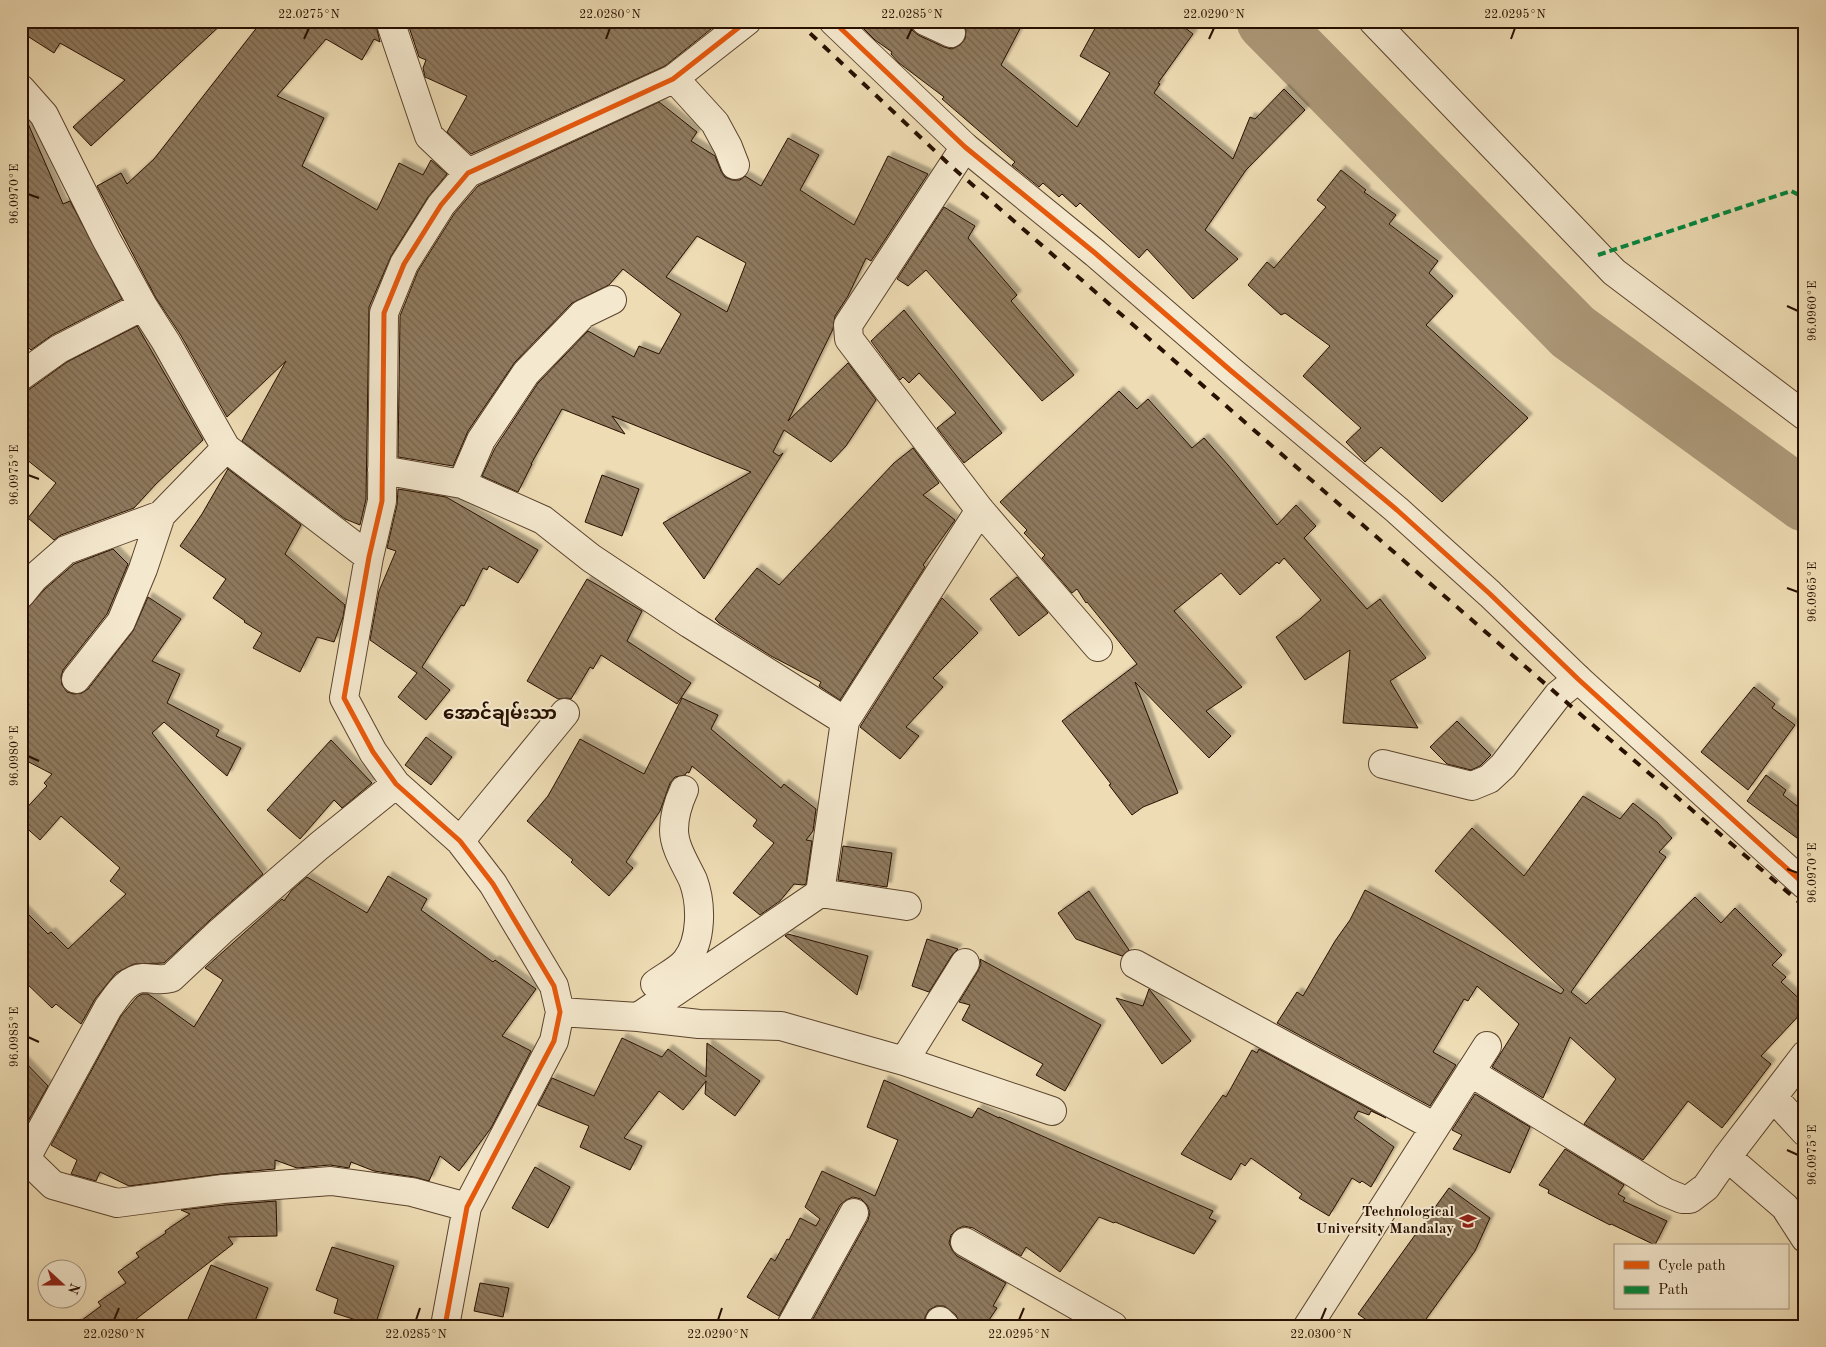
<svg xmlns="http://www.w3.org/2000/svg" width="1826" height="1347" viewBox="0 0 1826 1347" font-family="'Old Standard TT','Noto Sans Myanmar',serif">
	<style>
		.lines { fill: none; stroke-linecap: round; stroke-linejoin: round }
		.river { stroke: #ab9777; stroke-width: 61 }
		.building { fill: url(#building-back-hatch); stroke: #281000; fill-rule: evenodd; filter: url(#shadow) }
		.minor-casing { stroke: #5a432d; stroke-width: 30 }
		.tertiary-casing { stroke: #5a432d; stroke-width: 30 }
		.minor { stroke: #f4e8ce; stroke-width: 28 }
		.tertiary { stroke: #f4e8ce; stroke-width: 28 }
		.rail { stroke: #281000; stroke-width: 4; stroke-dasharray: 9 9; stroke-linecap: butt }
		.quiet { stroke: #00873e; stroke-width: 4; stroke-dasharray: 8 4; stroke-linecap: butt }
		.cycleway-casing { stroke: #f4e8ce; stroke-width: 8 }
		.cycleway { stroke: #e8590c; stroke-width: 5 }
		.ticks { fill: none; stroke: #281000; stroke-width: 2 }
		.labels { text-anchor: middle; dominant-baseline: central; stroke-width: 4; stroke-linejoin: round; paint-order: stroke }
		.poi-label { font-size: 15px; font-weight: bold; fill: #281000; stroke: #f4e8ce; text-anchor: end }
		.quarter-label { font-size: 18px; font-weight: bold; fill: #281000; stroke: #f4e8ce }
		.neatline { fill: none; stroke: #281000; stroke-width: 2 }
		.ticks-label { font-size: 12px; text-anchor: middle; fill: #281000 }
	</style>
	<defs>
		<pattern id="building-back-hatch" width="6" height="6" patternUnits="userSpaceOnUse" patternTransform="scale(1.25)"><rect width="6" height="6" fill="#8f7a5e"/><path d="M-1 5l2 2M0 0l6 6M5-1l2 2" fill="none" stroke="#75634b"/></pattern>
		<filter id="shadow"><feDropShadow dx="4.5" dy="-4.5" stdDeviation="1" flood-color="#0004"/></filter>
	</defs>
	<rect width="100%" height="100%" fill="#eedcb4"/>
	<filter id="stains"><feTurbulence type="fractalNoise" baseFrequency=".004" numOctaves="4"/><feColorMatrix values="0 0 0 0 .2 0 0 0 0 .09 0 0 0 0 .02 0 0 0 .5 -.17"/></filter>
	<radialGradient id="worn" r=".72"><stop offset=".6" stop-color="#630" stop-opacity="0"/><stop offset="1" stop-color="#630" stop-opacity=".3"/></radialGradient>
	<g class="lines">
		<!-- river -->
		<path class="river" d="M1267,21L1573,332L1805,501"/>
	</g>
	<!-- building -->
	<path class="building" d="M21,21H225L91,146L73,127L125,80L60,43L54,53L21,32Z
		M262,21H375L380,42L374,39L362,60L326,39L277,96L324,118L302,166L377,210L399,163L423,175L431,160L447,174L428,197L391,256L369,307L366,499L360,525L345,519L242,441L286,361L227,417L180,334L156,298L97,186L121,173L127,184L154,159Z
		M407,21H721L665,66L471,154L447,132L467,96L425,77L423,68L426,60L419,57Z
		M856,21H910L912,30L918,35L944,47L952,49L960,45L965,39L966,31L964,24L961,21H1024L1001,65L1077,127L1110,73L1080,56L1099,21H1176L1193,34L1158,83L1160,84L1154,93L1233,159L1250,117L1255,119L1284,89L1305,110L1246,170L1205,230L1238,259L1193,299L1147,249L1139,258L1080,203L1076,207L1062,194L1059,197L1043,183L1039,187L1022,173L1012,165L1015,162L942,99L944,97L899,63L891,54L892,52L875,40Z
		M659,102L697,132L691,141L715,156L721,171L725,177L732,180H740L745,176L761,186L788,138L819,155L800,190L854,225L888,156L928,174L871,261L866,258L848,296L835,316L833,329L788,421L848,363L876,400L846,446L831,462L784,430L773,452L779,456L783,453L704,579L663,523L751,472L612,416L625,434L562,409L531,464H532L518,492L482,476L495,448L538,383L588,331L634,357L639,346L659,354L681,314L623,269L609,285L572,303L515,362L468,431L453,466L398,457L400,316L418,271L454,214L478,186ZM697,236L746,263L727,312L666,277Z
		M21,113L26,119L63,204L70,201L122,299L52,335L31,350L21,341Z
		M1341,170L1366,190L1364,192L1396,215L1389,224L1438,261L1429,273L1453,296L1426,325L1528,418L1442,502L1381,447L1365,462L1346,442L1361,428L1303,376L1330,346L1285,313L1281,315L1248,285L1267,262L1274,268L1326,207L1317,200Z
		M944,207L975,226L968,238L1017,295L1011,301L1074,375L1042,401L926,270L908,286L897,279Z
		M904,310L1002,433L964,463L937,428L956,413L919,373L909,383L903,377L900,380L871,341Z
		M137,326L203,440L156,484L134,508L61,535L54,540L28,518L56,483L21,455V391L30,389L67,362Z
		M1119,391L1137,409L1148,399L1192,448L1204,438L1228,465L1277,525L1296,505L1316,526L1304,538L1367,609L1380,599L1426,658L1390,681L1418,728L1343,723L1350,650L1305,680L1276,637L1300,619L1321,600L1284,558L1279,564L1277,562L1240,595L1221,573L1174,611L1242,687L1206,711L1231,736L1209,758L1135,682L1178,793L1143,807L1132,815L1109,785L1111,784L1062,721L1137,664L1087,602L1086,603L1077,589L1072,593L1042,558L1045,555L1024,533L1027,530L1000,502Z
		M913,448L939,483L923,495L955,520L923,565L925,567L840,700L819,686L821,682L771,656L719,623L715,619L757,568L779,585L894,463Z
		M228,469L301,525L285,554L345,605L343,617L334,642L317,637L300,672L253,648L262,633L244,622L245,621L213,598L226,579L180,546L202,514Z
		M602,475L639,489L622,536L585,522Z
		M398,489L446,497L538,550L518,583L489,566L487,570L483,568L464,606L461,605L422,667L450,690L426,720L398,697L417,673L370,640L379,591L396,551L387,548L397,505Z
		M113,549L128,564L107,614L63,670L61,677L62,685L67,692L74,694L82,693L88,689L133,631L148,597L181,619L152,661L180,674L167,703L219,730L216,736L241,748L227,776L164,722L152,733L263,874L210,920L164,963L134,964L116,973L95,999L81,1024L56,1004L52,1008L21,978V907L48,934L51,932L68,949L126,894L110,881L120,868L61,816L40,840L21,823V814L47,786L44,783L52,774L21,758V615L45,589L74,564Z
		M1017,577L1048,613L1019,636L990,599Z
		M587,579L642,611L627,641L691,683L677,704L601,655L593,669L590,667L571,699L567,698L558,699L527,681Z
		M942,598L978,633L933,678L943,687L906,727L919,736L900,759L860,727Z
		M1754,687L1775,704L1772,708L1795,725L1748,790L1701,752Z
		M682,698L718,715L711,729L781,788L784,784L816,809L813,831L806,840L812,841L806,884L803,885L794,884L780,901L760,915L733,893L774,843L753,826L757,820L692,766L689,773L687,772L685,775L675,777L670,783L660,811L626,862L633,868L609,896L571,862L573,860L527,821L548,796L580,739L644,774Z
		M1457,721L1491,755L1480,766L1471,770L1447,764L1430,747Z
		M426,737L452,757L431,785L405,765Z
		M331,740L372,783L342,808L334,800L300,839L267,810Z
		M1766,775L1786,790L1783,795L1805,812V844L1747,801Z
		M1583,796L1620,819L1633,803L1657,822L1672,838L1659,852L1666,857L1571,992L1586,1004L1695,897L1721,923L1735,908L1782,955L1772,965L1786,977L1781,982L1805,1004V1009L1761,1056L1771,1064L1722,1128L1688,1101L1643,1160L1584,1124L1616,1079L1570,1037L1543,1098L1492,1067L1519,1024L1477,986L1468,1001L1464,999L1433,1052L1456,1065L1430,1106L1277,1023L1297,992L1303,996L1335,941L1350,920L1365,890L1561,994L1564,990L1435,871L1472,828L1524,876Z
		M843,846L892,853L887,887L838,880Z
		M388,876L427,899L421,910L493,962L495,960L536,989L502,1036L531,1051L491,1128L459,1171L440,1156L429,1181L414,1177L374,1171L351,1162L349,1168L330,1165L297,1168L275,1160V1169L221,1174L129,1186L100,1172L96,1181L71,1174L77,1160L51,1145L121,1016L137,997L142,994H148L194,1027L223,980L205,968L282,899L284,901L291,891L307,877L367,913Z
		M1089,891L1129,950L1122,956L1076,939L1058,913Z
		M788,934L868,956L857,995L785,936Z
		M927,939L958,949L952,955L929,992L912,986Z
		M980,959L1101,1025L1065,1091L1036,1075L1043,1064L962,1020L970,1005L959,1002L978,971L981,964Z
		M1149,989L1191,1041L1162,1064L1116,998L1143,1006Z
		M622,1038L662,1057L668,1049L706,1077L707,1043L760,1081L735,1116L705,1094L706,1081L683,1110L659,1091L624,1138L642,1146L630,1170L580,1147L589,1126L538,1105L552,1078L594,1096Z
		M1259,1049L1386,1118L1371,1111L1369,1115L1358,1111L1354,1118L1394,1147L1371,1187L1362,1181L1360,1183L1352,1178L1329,1216L1299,1198L1302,1194L1251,1158L1245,1166L1241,1163L1231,1180L1181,1154L1223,1095L1226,1097L1252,1050L1257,1053Z
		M21,1058L48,1086L23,1130L21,1129Z
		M884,1080L972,1118L978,1108L999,1118V1117L1213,1211L1209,1218L1216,1221L1194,1254L1115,1222L1114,1223L1099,1217L1060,1272L1026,1247L1021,1256L973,1228L964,1226L957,1229L951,1235L949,1243L952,1250L957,1256L1006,1283L993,1306L997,1308L985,1326H960L956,1315L944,1306H936L929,1310L925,1317V1326H809L868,1220L870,1212L867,1205L861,1199L853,1197L846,1200L840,1205L779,1316L747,1297L771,1258L775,1261L787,1239L789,1240L800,1218L816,1226L820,1219L805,1207L822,1171L875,1196L898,1140L867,1127Z
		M1475,1094L1530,1127L1510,1173L1453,1149L1462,1135L1452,1130Z
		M1565,1149L1624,1185L1618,1194L1625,1198L1623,1201L1667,1221L1655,1245L1611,1224L1610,1225L1548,1193L1549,1190L1539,1185Z
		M535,1167L570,1187L548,1228L512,1208Z
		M1449,1188L1490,1218L1475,1251L1421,1326H1375L1358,1314Z
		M276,1201L277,1236L228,1237L233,1244L127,1326H74L101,1306L98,1302L126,1283L118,1272L139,1257L136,1253L166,1233L165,1231L190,1214L181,1210L225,1205Z
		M332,1247L394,1266L375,1326L334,1313L338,1299L316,1290Z
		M211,1265L268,1288L253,1326H185Z
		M480,1283L509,1288L503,1317L474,1311Z"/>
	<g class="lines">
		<!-- minor casing -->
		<g class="minor-casing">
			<path id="minor" d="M390,21L429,136L468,173
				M925,21L951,33
				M674,78L715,123L728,147L735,165
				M21,89L44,115L106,239L143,306L166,342L226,448L369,557
				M965,147L848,325L849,339L980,510L1098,647
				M21,376L59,349L143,306
				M382,470L462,484L543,520L591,558L690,624L845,721
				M462,484L481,440L526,373L583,314L612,300
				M21,594L34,578L66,550L161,515
				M76,679L121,622L143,569L161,515L226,448
				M1383,764L1472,786L1489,779L1503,766L1558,695L1578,679
				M460,841L565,713
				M820,893L845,721L980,510
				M1135,964L1435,1127
				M655,984C664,977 679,970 686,961C702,941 702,904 693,880C686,865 674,847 674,830C674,816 678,803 684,790
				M560,1012L638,1017L699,1024L781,1026L904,1061L965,963
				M638,1017L820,893L907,906
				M904,1061L1052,1111
				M1470,1072L1665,1192L1682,1199H1690L1706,1187L1727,1157L1805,1055
				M1773,1097L1805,1132
				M21,1154L53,1185L117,1203L223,1189L331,1181L412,1192L467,1207
				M1727,1157L1785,1207L1805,1238
				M26,1158L108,1008C117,996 126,979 143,978C154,978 159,981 171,978L221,931L319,846L396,784
				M965,1242L1113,1326
				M940,1321L945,1326
				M445,1326L467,1207L554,1041L560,1012L554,986L493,884L460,841L396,784L373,752L344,698L369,557L382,501L384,313L404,264L441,205L468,173L673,79L747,21
				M791,1326L854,1213
				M1308,1326L1487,1046"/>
		</g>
		<!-- tertiary casing -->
		<g class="tertiary-casing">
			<path id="tertiary" d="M833,21L965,147L1095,253L1230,370L1397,510L1490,594L1578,679L1805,885
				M1373,21L1614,272L1805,416"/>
		</g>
		<!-- minor -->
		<use href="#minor" class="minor"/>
		<!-- tertiary -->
		<use href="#tertiary" class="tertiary"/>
		<!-- rail -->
		<path class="rail" d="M797,21L952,167L1558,695L1805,907"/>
		<!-- quiet -->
		<path class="quiet" d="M1598,255L1791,191L1805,198"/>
		<!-- cycleway casing -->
		<g class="cycleway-casing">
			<path id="cycleway" d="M833,21L965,147L1095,253L1230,370L1397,510L1490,594L1578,679L1805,885
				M445,1326L467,1207L554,1041L560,1012L554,986L493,884L460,841L396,784L373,752L344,698L369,557L382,501L384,313L404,264L441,205L468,173L673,79L747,21"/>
		</g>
		<!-- cycleway -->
		<use href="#cycleway" class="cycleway"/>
	</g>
	<!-- ticks -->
	<path class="ticks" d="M304,39L309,28M606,39L610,28M907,39L912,28M1209,39L1214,28M1511,39L1515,28M28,194L39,198M1787,306L1798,311M28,475L39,479M1787,588L1798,592M28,756L39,761M1787,869L1798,873M28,1037L39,1042M1787,1150L1798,1155M114,1320L119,1308M416,1320L420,1308M718,1320L722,1308M1019,1320L1024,1308M1321,1320L1326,1308"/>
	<!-- icons -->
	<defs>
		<g id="university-bare" transform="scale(1.35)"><path d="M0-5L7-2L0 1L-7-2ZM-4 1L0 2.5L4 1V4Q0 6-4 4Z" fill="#8f2418" stroke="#f4e8ce" stroke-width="2.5" paint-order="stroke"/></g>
	</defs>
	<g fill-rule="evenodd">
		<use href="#university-bare" x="1468" y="1221"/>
	</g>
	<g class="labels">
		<!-- poi labels -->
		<g class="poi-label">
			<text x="1454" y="1212">Technological<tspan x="1454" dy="17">University Mandalay</tspan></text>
		</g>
		<!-- quarter labels -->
		<g class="quarter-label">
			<text x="500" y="714">အောင်ချမ်းသာ</text>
		</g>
	</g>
	<!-- margin -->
	<rect width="1826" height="1347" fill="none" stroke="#eedcb4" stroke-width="55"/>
	<!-- legend -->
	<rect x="1614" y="1244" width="175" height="65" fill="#f4e8ce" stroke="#a2927c"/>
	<rect x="1624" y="1261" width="25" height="8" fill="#e8590c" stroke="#a2927c"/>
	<text x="1658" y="1270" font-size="15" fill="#281000">Cycle path</text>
	<rect x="1624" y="1286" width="25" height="8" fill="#00873e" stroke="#a2927c"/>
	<text x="1658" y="1294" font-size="15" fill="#281000">Path</text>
	<!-- north arrow -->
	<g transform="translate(62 1284) rotate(111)"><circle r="24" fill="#f4e8ce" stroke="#a2927c"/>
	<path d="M0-4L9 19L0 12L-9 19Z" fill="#8f2418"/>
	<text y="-8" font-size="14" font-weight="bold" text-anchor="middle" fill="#281000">N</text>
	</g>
	<rect x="28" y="28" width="1770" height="1292" class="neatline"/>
	<g class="ticks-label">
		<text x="309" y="18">22.0275°N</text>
		<text x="610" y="18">22.0280°N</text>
		<text x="912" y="18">22.0285°N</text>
		<text x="1214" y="18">22.0290°N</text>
		<text x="1515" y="18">22.0295°N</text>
		<text transform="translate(14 194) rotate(-90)" y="4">96.0970°E</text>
		<text transform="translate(1812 311) rotate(-90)" y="4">96.0960°E</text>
		<text transform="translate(14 475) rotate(-90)" y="4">96.0975°E</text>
		<text transform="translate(1812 592) rotate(-90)" y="4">96.0965°E</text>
		<text transform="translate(14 756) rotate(-90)" y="4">96.0980°E</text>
		<text transform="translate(1812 873) rotate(-90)" y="4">96.0970°E</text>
		<text transform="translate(14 1037) rotate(-90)" y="4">96.0985°E</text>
		<text transform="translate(1812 1155) rotate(-90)" y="4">96.0975°E</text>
		<text x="114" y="1338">22.0280°N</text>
		<text x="416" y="1338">22.0285°N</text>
		<text x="718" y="1338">22.0290°N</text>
		<text x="1019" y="1338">22.0295°N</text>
		<text x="1321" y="1338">22.0300°N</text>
	</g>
	<rect width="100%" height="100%" filter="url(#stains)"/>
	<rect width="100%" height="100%" fill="url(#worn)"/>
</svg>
